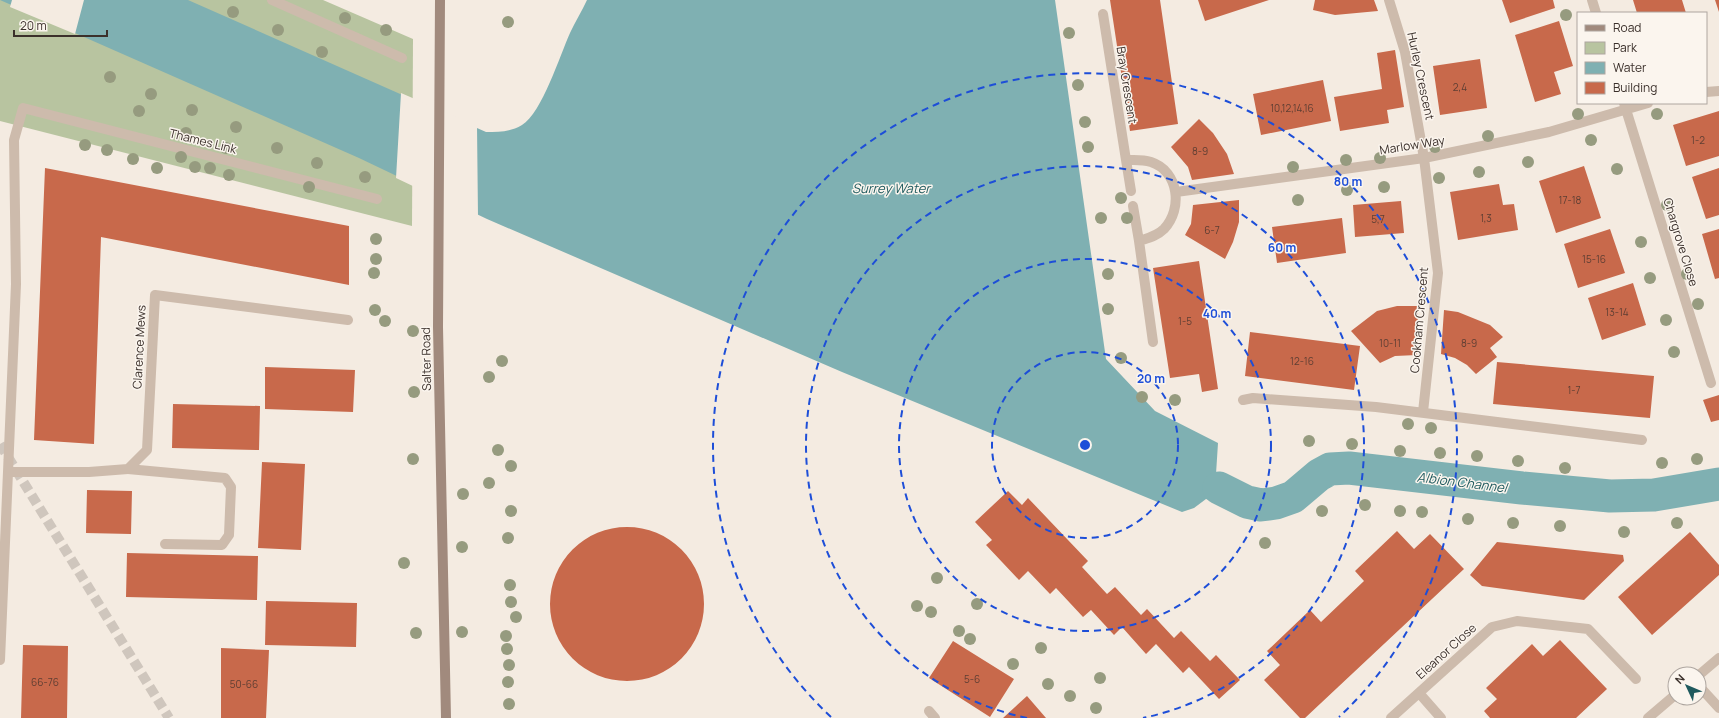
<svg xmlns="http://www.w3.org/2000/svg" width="1719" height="718" viewBox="0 0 1719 718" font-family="Manrope,sans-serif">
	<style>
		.green { fill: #b8c4a0 }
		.water { fill: #7fb0b2 }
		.pier { fill: #f4ebe1 }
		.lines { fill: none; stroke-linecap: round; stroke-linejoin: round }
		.canal { stroke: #7fb0b2; stroke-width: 33 }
		.building { fill: #c8694b }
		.primary-tunnel { stroke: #cfc6bd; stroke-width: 10; stroke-dasharray: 10 5; stroke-linecap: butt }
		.lane { stroke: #cdbbac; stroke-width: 10 }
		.street { stroke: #cdbbac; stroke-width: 10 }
		.secondary { stroke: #a18a7d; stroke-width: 10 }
		.tree { fill: #969b7f }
		.ring { fill: none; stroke: #1d4ed8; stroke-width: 2; stroke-dasharray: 7 5 }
		.labels { text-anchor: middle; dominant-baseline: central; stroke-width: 3; stroke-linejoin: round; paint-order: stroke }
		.number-label { font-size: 10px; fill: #5e3e33 }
		.street-label { font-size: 12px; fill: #3b302b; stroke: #fbf5ee }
		.water-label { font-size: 13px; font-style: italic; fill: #1f5a5e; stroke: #fbf5ee }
		.centre { fill: #1d4ed8; stroke: #fbf5ee; stroke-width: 2 }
		.ring-label { font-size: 12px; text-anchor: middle; font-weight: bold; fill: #1d4ed8; stroke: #fbf5ee; stroke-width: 3; stroke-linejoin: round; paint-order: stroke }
	</style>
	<rect width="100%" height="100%" fill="#f4ebe1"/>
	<!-- green -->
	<path class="green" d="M0,0H323L413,39L412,226L0,121Z"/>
	<!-- water -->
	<path class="water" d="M0,0H188L486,132C499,132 510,132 522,125C542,113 560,55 570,33C575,22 582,11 587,0H1055L1106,359L1155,411L1218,443L1216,474L1223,477L1212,501L1206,499L1194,508L1182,512L842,372L487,219L359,158Z"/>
	<!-- pier -->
	<path class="pier" d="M12,0H84L75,34L10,7Z
		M401,93L477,126L478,217L396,178Z"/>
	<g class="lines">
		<!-- canal -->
		<path class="canal" d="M1219,488L1247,502L1261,505L1276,503L1293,497L1319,475L1330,469L1349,468L1522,488L1610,496L1654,495L1719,484"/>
	</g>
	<!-- building -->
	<path class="building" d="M1110,0H1160L1178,124L1130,131Z
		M1198,0H1269L1205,21Z
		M1315,0H1374L1378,11L1335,15L1313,10Z
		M1502,0H1553L1555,8L1510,23Z
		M1633,0H1682L1686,13H1637Z
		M1715,0H1719V12Z
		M1559,21L1573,66L1554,72L1561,94L1535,102L1515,35Z
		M1395,50L1404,107L1387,110L1389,123L1340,131L1334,97L1382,89L1377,53Z
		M1480,59L1487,108L1440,115L1433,66Z
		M1323,80L1331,121L1261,135L1253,94Z
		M1719,111V156L1686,166L1673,125Z
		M1199,119L1213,133L1227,154L1234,174L1192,180L1188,167L1171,147Z
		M1584,166L1601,218L1556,233L1539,181Z
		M45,168L349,226V285L101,237L94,444L34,440Z
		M1719,168V215L1706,219L1692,177Z
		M1499,184L1503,205L1514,204L1518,230L1458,240L1450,192Z
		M1239,200V222L1233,242L1225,259L1185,235L1191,224L1193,205Z
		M1401,201L1404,233L1355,237L1353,205Z
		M1342,218L1346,253L1277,263L1272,227Z
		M1610,229L1625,273L1578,288L1564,244Z
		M1719,229V278L1715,279L1702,234Z
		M1199,261L1218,389L1202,392L1199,374L1170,378L1153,268Z
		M1633,283L1646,325L1602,340L1588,298Z
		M1397,306H1418L1417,355L1395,356L1380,363L1351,331L1377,311Z
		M1444,310L1458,312L1490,325L1503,337L1490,348L1497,357L1476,374L1467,365L1455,358L1441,354Z
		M1250,332L1360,346L1354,390L1245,376Z
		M1497,362L1654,376L1650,418L1493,404Z
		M265,367L355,370L353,412L265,409Z
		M1719,395V420L1711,422L1703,400Z
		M173,404L260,406L259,450L172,448Z
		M262,462L305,464L301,550L258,548Z
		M87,490L132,491L131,534L86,533Z
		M1008,491L1022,505L1028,498L1088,561L1082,567L1107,594L1115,587L1141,615L1147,609L1174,638L1181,631L1210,661L1216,655L1240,680L1219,699L1189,667L1183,673L1156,644L1146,654L1122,627L1114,635L1091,610L1083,617L1056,588L1050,594L1028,571L1019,580L986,545L992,540L975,522Z
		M550 604a77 77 0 1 1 154 0a77 77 0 1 1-154 0Z
		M1397,531L1414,549L1430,534L1464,569L1305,718H1300L1264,680L1280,665L1267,651L1310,610L1321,622L1364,581L1355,571Z
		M1690,532L1719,565V575L1652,635L1618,597Z
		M1497,542L1623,555L1624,561L1584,600L1482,586L1470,575Z
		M127,553L258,556L257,600L126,597Z
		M266,601L357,603L356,647L265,645Z
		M1560,640L1607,689L1576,718H1490L1484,711L1497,699L1486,688L1532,644L1543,656Z
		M953,641L1014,679L990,717L929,678Z
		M23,645L68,646L67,718H21Z
		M221,648L269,650L266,718H221Z
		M1027,696L1046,718H1003Z"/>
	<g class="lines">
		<!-- primary-tunnel -->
		<path class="primary-tunnel" d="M0,444L169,718"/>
		<!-- lane -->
		<path class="lane" d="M128,469L225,478L231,487L229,535L222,545L165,544"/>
		<!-- street -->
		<path class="street" d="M272,0L402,58
			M1389,0L1405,52L1424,158L1438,273L1423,412
			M1592,0L1596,13
			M1103,14L1126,160C1134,160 1142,159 1151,162C1179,171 1183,209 1164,229C1157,236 1148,238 1139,241L1153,342
			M1706,92L1719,91
			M1624,103L1711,383
			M1126,160L1131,191
			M1176,192L1424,158L1549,132L1648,103
			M1133,206L1139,241
			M1243,400L1253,398L1376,407L1642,440
			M9,472H89L128,469L147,450L155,295L348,320
			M0,660L16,284L14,140L23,108L377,199
			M1699,675L1719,658
			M1699,686L1719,708
			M1419,693L1441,718
			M929,711L935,718
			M1391,718L1492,627L1517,621L1588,629L1636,679
			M1648,718L1675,695"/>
		<!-- secondary -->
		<path class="secondary" d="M440,0L438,327L446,718"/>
	</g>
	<!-- trees -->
	<g class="tree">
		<circle cx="233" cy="12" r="6"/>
		<circle cx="1566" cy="15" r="6"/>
		<circle cx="345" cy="18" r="6"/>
		<circle cx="508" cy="22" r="6"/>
		<circle cx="278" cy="30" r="6"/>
		<circle cx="386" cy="30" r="6"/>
		<circle cx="1069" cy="33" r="6"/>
		<circle cx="322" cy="52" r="6"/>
		<circle cx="110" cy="77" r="6"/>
		<circle cx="1078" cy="85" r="6"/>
		<circle cx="151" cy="94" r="6"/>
		<circle cx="192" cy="110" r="6"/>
		<circle cx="139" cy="111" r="6"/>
		<circle cx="1578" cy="114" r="6"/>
		<circle cx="1657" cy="114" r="6"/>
		<circle cx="1085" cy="122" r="6"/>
		<circle cx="236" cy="127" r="6"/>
		<circle cx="186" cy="133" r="6"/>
		<circle cx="1488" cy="136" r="6"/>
		<circle cx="1591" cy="140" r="6"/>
		<circle cx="85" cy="145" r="6"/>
		<circle cx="1088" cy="147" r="6"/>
		<circle cx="1435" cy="147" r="6"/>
		<circle cx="226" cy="148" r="6"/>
		<circle cx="277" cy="148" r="6"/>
		<circle cx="107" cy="150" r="6"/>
		<circle cx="181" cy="157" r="6"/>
		<circle cx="1380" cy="158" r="6"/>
		<circle cx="133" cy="159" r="6"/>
		<circle cx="1346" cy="160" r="6"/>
		<circle cx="1528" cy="162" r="6"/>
		<circle cx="317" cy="163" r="6"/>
		<circle cx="195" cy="167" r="6"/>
		<circle cx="1293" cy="167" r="6"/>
		<circle cx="157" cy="168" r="6"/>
		<circle cx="210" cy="168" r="6"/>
		<circle cx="1617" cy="169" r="6"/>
		<circle cx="1479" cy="172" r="6"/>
		<circle cx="229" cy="175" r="6"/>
		<circle cx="365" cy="177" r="6"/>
		<circle cx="1439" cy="178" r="6"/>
		<circle cx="309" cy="187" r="6"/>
		<circle cx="1384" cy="187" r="6"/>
		<circle cx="1347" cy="190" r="6"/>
		<circle cx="1121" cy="198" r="6"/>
		<circle cx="1298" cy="200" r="6"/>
		<circle cx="1667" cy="205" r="6"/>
		<circle cx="1101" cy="218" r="6"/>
		<circle cx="1127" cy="218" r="6"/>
		<circle cx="376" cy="239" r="6"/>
		<circle cx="1641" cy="242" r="6"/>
		<circle cx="376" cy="259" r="6"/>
		<circle cx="374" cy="273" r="6"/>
		<circle cx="1108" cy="274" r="6"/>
		<circle cx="1687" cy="274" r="6"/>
		<circle cx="1650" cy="278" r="6"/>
		<circle cx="1698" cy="304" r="6"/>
		<circle cx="1108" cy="309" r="6"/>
		<circle cx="375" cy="310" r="6"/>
		<circle cx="1666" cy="320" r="6"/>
		<circle cx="385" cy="321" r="6"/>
		<circle cx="413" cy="331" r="6"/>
		<circle cx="1674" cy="352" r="6"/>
		<circle cx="1121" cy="358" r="6"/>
		<circle cx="502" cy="361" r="6"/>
		<circle cx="489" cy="377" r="6"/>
		<circle cx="414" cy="392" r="6"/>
		<circle cx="1142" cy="397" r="6"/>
		<circle cx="1175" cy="400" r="6"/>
		<circle cx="1408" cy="424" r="6"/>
		<circle cx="1431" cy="428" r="6"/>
		<circle cx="1309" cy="441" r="6"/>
		<circle cx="1352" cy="444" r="6"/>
		<circle cx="498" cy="450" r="6"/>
		<circle cx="1400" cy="451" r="6"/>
		<circle cx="1440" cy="453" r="6"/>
		<circle cx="1477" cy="456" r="6"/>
		<circle cx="413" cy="459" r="6"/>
		<circle cx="1697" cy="459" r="6"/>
		<circle cx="1518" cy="461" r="6"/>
		<circle cx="1662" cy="463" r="6"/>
		<circle cx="511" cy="466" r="6"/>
		<circle cx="1565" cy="468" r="6"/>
		<circle cx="489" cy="483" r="6"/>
		<circle cx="463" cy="494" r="6"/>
		<circle cx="1365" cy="505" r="6"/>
		<circle cx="511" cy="511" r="6"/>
		<circle cx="1322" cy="511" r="6"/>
		<circle cx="1400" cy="511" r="6"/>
		<circle cx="1422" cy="512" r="6"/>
		<circle cx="1468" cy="519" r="6"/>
		<circle cx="1513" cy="523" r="6"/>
		<circle cx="1677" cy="523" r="6"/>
		<circle cx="1560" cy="526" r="6"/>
		<circle cx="1624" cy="532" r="6"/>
		<circle cx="508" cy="538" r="6"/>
		<circle cx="1265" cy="543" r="6"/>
		<circle cx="462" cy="547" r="6"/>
		<circle cx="404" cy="563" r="6"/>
		<circle cx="937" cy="578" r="6"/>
		<circle cx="510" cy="585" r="6"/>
		<circle cx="511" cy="602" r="6"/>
		<circle cx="977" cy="604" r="6"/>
		<circle cx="917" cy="606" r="6"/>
		<circle cx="931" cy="612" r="6"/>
		<circle cx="516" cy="617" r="6"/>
		<circle cx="959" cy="631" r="6"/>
		<circle cx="462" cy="632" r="6"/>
		<circle cx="416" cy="633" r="6"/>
		<circle cx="506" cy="636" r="6"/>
		<circle cx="970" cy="639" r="6"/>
		<circle cx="1041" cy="648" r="6"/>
		<circle cx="507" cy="649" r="6"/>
		<circle cx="1013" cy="664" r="6"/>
		<circle cx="509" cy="665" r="6"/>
		<circle cx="1100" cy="678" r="6"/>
		<circle cx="508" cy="682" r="6"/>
		<circle cx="1048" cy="684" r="6"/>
		<circle cx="1070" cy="696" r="6"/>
		<circle cx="509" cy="704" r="6"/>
		<circle cx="1096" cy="708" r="6"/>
	</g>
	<!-- distance rings -->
	<g class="ring">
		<circle cx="1085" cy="445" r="93"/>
		<circle cx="1085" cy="445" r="186"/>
		<path d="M1027 718A279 279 0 1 1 1143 718"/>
		<path d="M831 717A372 372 0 1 1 1339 717"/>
	</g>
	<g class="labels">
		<!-- number labels -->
		<g class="number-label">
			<text x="1460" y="87">2,4</text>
			<text x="1292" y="108">10,12,14,16</text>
			<text x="1698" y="140">1-2</text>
			<text x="1200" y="151">8-9</text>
			<text x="1570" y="200">17-18</text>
			<text x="1486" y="218">1,3</text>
			<text x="1378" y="219">5,7</text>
			<text x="1212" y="230">6-7</text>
			<text x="1594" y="259">15-16</text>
			<text x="1617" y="312">13-14</text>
			<text x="1185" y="321">1-5</text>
			<text x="1390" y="343">10-11</text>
			<text x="1469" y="343">8-9</text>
			<text x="1302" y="361">12-16</text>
			<text x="1574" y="390">1-7</text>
			<text x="972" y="679">5-6</text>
			<text x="45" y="682">66-76</text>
			<text x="244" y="684">50-66</text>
		</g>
		<!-- street labels -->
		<g class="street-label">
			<text transform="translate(1421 76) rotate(78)">Hurley Crescent</text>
			<text transform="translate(1127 85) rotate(81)">Bray Crescent</text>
			<text transform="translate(203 141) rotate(14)">Thames Link</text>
			<text transform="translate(1412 145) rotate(-9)">Marlow Way</text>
			<text transform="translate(1681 242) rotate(73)">Chargrove Close</text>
			<text transform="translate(1419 320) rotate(-85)">Cookham Crescent</text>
			<text transform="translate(139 347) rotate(-87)">Clarence Mews</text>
			<text transform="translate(426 359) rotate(-91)">Salter Road</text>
			<text transform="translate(1446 651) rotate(-42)">Eleanor Close</text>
		</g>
		<!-- water labels -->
		<g class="water-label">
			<text x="891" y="188">Surrey Water</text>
			<text transform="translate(1462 482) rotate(7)">Albion Channel</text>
		</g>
	</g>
	<circle cx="1085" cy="445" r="6" class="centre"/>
	<g class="ring-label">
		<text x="1348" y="186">80 m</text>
		<text x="1282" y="252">60 m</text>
		<text x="1217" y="318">40 m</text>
		<text x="1151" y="383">20 m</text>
	</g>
	<!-- legend -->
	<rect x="1577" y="12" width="130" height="92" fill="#fbf5ee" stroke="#aea6a0"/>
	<rect x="1585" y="25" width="20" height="6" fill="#a18a7d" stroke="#aea6a0"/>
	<text x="1613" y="32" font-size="12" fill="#3b302b">Road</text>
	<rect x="1585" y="42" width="20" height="12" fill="#b8c4a0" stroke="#aea6a0"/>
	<text x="1613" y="52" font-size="12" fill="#3b302b">Park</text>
	<rect x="1585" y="62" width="20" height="12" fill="#7fb0b2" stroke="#aea6a0"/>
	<text x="1613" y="72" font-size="12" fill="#3b302b">Water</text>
	<rect x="1585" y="82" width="20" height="12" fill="#c8694b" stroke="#aea6a0"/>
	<text x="1613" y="92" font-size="12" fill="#3b302b">Building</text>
	<!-- north arrow -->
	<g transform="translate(1687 686) rotate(314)"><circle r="19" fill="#fbf5ee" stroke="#aea6a0"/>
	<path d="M0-3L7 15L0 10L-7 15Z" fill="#1f5a5e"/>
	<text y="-6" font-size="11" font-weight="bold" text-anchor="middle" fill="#3b302b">N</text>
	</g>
	<!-- scale -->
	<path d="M14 30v6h93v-6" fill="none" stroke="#3b302b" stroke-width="2"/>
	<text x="20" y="30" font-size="12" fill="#3b302b" stroke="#fbf5ee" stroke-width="3" paint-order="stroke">20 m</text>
</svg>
